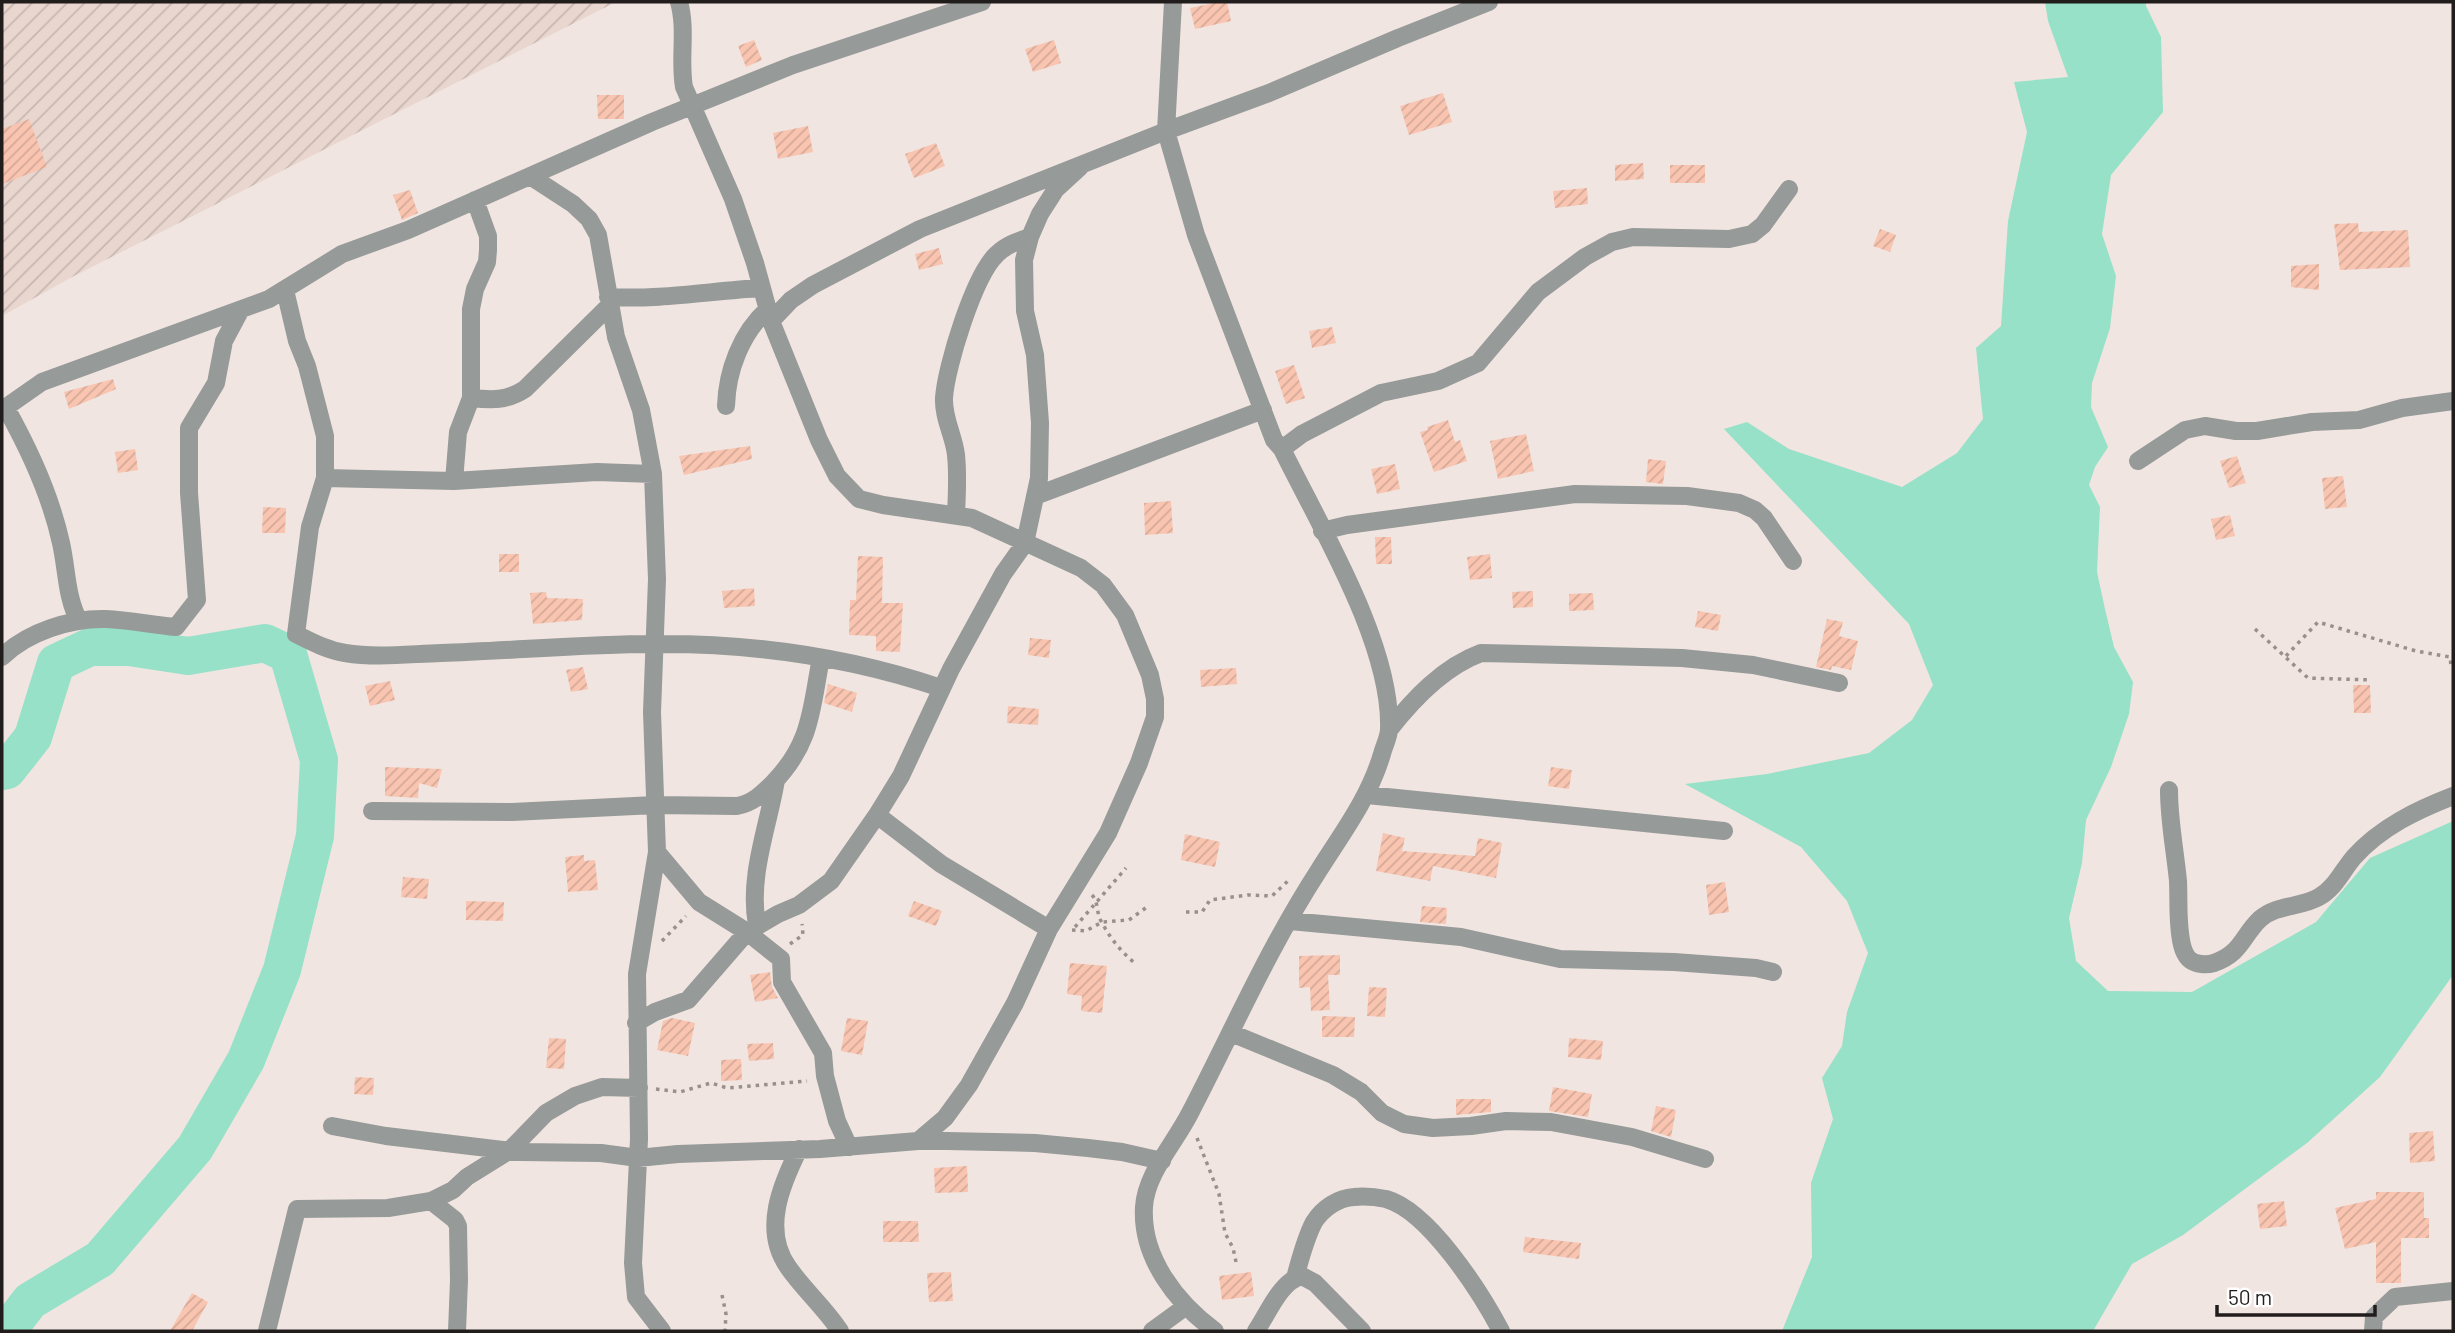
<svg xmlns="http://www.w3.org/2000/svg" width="2455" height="1333" viewBox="0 0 2455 1333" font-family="Barlow,sans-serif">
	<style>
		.industrial { fill: url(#industrial-furrows) }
		.water { fill: #96e1c8 }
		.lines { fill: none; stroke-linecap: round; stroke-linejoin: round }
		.river { stroke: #96e1c8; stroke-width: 38 }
		.building { fill: url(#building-hatch) }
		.path { stroke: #98908d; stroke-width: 3.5; stroke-dasharray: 3.5 5; stroke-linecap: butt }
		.minor { stroke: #969a99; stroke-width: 18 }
	</style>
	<defs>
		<pattern id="industrial-furrows" width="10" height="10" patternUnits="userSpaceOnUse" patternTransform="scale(1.75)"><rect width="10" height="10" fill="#e9d6cf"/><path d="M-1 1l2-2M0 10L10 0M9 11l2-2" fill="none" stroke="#c8b7b1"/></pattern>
		<pattern id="building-hatch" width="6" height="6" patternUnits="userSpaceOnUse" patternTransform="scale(1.75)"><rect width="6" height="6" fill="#f9c5b1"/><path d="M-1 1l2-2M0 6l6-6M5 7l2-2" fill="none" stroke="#d5a998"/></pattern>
	</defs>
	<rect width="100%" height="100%" fill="#f1e5e1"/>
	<!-- industrial -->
	<path class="industrial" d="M2,2H616L74,276L2,316Z"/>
	<!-- water -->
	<path class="water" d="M2045,2H2146V6L2161,37L2163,112L2111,175L2102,234L2116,276L2110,328L2092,383L2091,407L2108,447L2095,467L2089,485L2100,507L2097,572L2105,609L2114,647L2133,682L2129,714L2111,767L2086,820L2082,863L2069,918L2076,961L2108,991L2192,992L2316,922L2370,858L2453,821V975L2380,1077L2307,1143L2183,1235L2132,1264L2093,1331H1782L1812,1257L1811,1183L1833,1119L1822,1078L1842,1046L1847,1012L1868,953L1847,901L1801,847L1685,784L1767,774L1869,753L1912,720L1933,685L1909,624L1724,429L1747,422L1789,449L1902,487L1957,453L1983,419L1976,348L2001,326L2008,221L2027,132L2014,82L2068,77L2048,21Z"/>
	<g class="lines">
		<!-- river -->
		<path class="river" d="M2,771L7,770L33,737L56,663L90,647H129L188,656L265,643L288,654L319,760L315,836L282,970L246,1060L195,1148L100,1259L30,1301L7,1331"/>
	</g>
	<!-- building -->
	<path class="building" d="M1219,2H1227L1231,21L1195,29L1190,8Z
		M754,40L762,60L746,67L738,46Z
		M1054,40L1061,63L1033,72L1025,49Z
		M1443,93L1452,122L1409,135L1400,106Z
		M597,95H624V119H598Z
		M29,119L47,167L2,184V129Z
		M808,126L813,152L778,159L773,133Z
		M936,143L945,166L914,178L905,154Z
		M1643,163L1644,179L1615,181V165Z
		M1670,165H1705V183H1670Z
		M1587,188L1588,204L1555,208L1553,191Z
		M410,190L418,213L402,220L393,195Z
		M2358,223L2359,232L2408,230L2410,267L2340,270L2334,224Z
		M1880,229L1896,235L1890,252L1873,246Z
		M939,248L943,264L919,270L915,254Z
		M2319,264V290L2291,287V266Z
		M1332,327L1336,343L1312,348L1309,331Z
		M1294,365L1305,398L1286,404L1275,371Z
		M113,379L116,389L69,409L64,392Z
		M1448,420L1455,442L1460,440L1467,461L1434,472L1420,432L1428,430L1427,427Z
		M1526,434L1534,471L1498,479L1490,441Z
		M750,446L752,459L684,475L679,456Z
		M135,449L138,470L118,473L115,452Z
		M2237,456L2246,483L2229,488L2220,461Z
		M1648,459L1666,461L1663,484L1646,482Z
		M1395,464L1400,489L1377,494L1371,469Z
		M2343,476L2347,507L2325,509L2322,478Z
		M1171,501L1173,533L1145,535L1144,503Z
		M263,507L286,508L285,533H262Z
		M2230,515L2235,536L2216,540L2211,519Z
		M1375,537H1391L1392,564H1376Z
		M499,554H519V572H499Z
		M1490,554L1492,578L1470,580L1467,557Z
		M858,556L883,557L882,603H903L900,652L876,651V636L849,635L850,600H856Z
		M754,588L755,606L724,608L722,591Z
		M1533,591V607L1513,608L1512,592Z
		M546,592L547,598L583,599L582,620L533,624L530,593Z
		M1593,593L1594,610L1569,611V594Z
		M1698,611L1721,615L1718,631L1695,627Z
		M1827,619L1843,622L1839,636L1858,641L1851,670L1832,666L1831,670L1816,667Z
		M1030,638L1051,640L1049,658L1028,655Z
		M583,667L588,689L571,692L566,670Z
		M1236,668L1237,684L1201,687L1200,670Z
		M390,681L395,700L370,706L365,686Z
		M828,684L857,693L852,712L824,703Z
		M2353,685H2370L2371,713H2354Z
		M1008,706L1039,709L1038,725L1007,723Z
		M385,767H386L442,769L437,788L419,783L418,798L385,796Z
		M1551,767L1572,770L1569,789L1548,786Z
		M1383,833L1405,838L1402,851L1475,856L1478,838L1502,843L1496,878L1433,866L1430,881L1376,871Z
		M1185,834L1220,842L1215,867L1181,860Z
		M584,855V861L595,860L598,890L568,892L565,857Z
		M403,877L429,879L427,899L401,897Z
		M1725,882L1729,912L1709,915L1706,885Z
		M466,901L504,902L503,921L466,920Z
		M914,901L942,911L936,926L908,916Z
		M1422,906L1447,908L1446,924L1420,922Z
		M1340,955V975H1328L1330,1010L1311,1011L1310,987L1299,988V956Z
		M1070,963L1107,966L1102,1013L1081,1011L1082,996L1067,994Z
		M770,972L772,987L778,998L755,1002L750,975Z
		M1369,987L1387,988L1385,1017L1367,1016Z
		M1322,1016L1355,1017L1354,1037H1322Z
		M672,1018L695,1023L688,1056L657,1050L663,1021Z
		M847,1018L868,1021L862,1055L841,1051Z
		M549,1038L566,1039L564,1069L546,1068Z
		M1569,1038L1603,1041L1601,1060L1568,1057Z
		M773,1043L774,1059L749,1061L747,1044Z
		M741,1059L742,1080L721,1081V1060Z
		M355,1077L374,1078L373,1095L354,1094Z
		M1553,1087L1592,1094L1588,1117L1549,1111Z
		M1456,1099H1491V1112L1456,1115Z
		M1656,1106L1676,1110L1671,1137L1651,1131Z
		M2433,1131L2435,1161L2410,1163L2409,1133Z
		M967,1166L968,1192L935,1193L934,1168Z
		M2376,1192H2424V1218H2429V1238H2401V1283H2376V1242L2345,1249L2335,1208L2376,1199Z
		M2284,1201L2287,1226L2260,1229L2257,1204Z
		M883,1221H918L919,1242H883Z
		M1525,1237L1581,1243L1579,1259L1523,1252Z
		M951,1272L953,1301L929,1302L927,1273Z
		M1251,1272L1254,1296L1222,1300L1219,1276Z
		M192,1293L208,1302L192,1331H170Z"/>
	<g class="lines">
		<!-- path -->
		<path class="path" d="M2255,629L2308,678L2371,680
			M2286,656L2318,622L2416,651L2450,657L2451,666L2453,667
			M1092,895C1099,903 1096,912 1101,921C1110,938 1121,952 1136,964
			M1186,912H1202L1210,900L1248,895L1272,896L1290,879
			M1075,927L1126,868
			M1072,930L1086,931L1102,922L1129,920L1147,907
			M662,941L686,916
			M790,944L803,935L802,924
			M656,1089L680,1092L711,1083L727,1088L807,1081
			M1197,1138L1219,1194L1225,1233L1233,1248L1236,1262
			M722,1295L726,1314L725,1331"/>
		<!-- minor -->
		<path class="minor" d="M679,2C687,30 679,59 684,87L733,199L755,263L771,321L819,440L837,476L859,499L883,505L972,518L1081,568L1103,585L1125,615L1150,675L1155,699V717L1139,763L1108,833L1049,929L1015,1003L969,1085L945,1118L918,1141
			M1173,2L1166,131L1196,235L1274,440L1282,449C1319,525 1392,644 1389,729C1389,737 1384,746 1382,754C1369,798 1343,832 1319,870C1269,947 1232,1032 1190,1113C1175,1143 1146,1173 1144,1207C1141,1258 1177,1303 1215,1331
			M530,176L573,204L589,219L598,235L616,337L641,410L653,474L657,579L652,712L657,852L637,974L639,1139L633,1263L636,1297L662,1331
			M285,290L297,341L307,366L325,436V478L310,527L296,634C312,642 327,650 345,653C376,658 409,654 441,653C511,651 582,644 653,644C750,643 849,657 941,688
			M608,297C659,300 710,291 761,288
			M771,321L791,300L813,285L920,229L1166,131L1269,93L1398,38L1489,2
			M471,398C492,400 507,401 525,389L609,306
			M726,406C727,371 741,333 768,309
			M6,408C29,449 51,497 61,543C67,569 66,597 79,621
			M2,410L42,382L269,299L342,254L408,230L652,122L793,65L982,2
			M1282,449L1302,434L1381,393L1438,381L1478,363L1538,292L1585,257L1612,242L1633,237L1729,239L1752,234L1763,225L1789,189
			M2138,461L2185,430L2205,426L2236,431H2257L2312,422L2359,420L2402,408L2453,401
			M325,478L454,481L597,472L653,474
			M454,481L458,432L471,398V309L475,289L487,262L488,250V236L475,200
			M1035,496L1263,410
			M956,514C957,495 958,474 956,455C954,436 943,418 944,398C946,367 974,275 997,254C1006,245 1018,241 1030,237
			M1322,531L1347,525L1575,494L1687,496L1739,503L1755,510L1764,518L1793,561
			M2,657C27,632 71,618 106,619C129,620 153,625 176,627L197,600L189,493V428L216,383L224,341L240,311
			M1389,730C1413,699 1443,667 1481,653L1682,658L1753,665L1839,683
			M2169,790C2169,821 2175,850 2178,881C2179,902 2177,924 2182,945C2183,949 2186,956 2189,959C2195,965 2207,965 2214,963C2242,953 2242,936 2260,919C2277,904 2300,908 2319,897C2336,887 2342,871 2354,857C2381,827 2417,810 2453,796
			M1367,795L1724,831
			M372,811L512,812L655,805L737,806C753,803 762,794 773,783C812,743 811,709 821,658
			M877,815L941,864L1049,929
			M657,852L699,902L747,932L781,959L782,982L823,1053L825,1076L837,1121L849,1147
			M1290,921L1461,937L1560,959L1674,962L1756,968L1773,972
			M757,925C748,876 768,828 776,780
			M636,1023L655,1012L688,1000L747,932L778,914L799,905L831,881L877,815L901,776L951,669L1003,574L1025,543L1039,478L1040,423L1035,355L1025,311L1024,260L1030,237L1040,214L1056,189L1080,167
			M1231,1033L1333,1075L1361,1092L1382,1113L1404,1124L1433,1128L1471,1126L1506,1121L1551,1122L1632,1137L1705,1159
			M332,1126L386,1136L520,1152L601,1153L638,1158L678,1154L820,1149L918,1141H947L1035,1143L1088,1148L1122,1152L1162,1161
			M799,1149C781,1185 762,1230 788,1267C804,1290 825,1308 840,1331
			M431,1201L455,1220L458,1226L459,1280L457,1331
			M1295,1278C1300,1260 1305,1239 1314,1222C1323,1208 1338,1198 1354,1197C1364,1196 1376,1197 1386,1199C1429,1211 1481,1293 1501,1331
			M267,1331L297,1209L388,1208L431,1201L453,1190L467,1177L510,1150L546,1113L575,1096L602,1087L639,1088
			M1152,1331L1185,1307
			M1256,1331C1268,1314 1280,1281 1302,1276L1315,1283L1362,1331
			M2373,1331L2374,1317L2395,1297L2453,1291"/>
	</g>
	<!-- border -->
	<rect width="2455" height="1333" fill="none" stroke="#211d1c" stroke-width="7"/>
	<!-- scale -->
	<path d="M2217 1305v10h158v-10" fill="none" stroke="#211d1c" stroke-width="3.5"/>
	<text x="2228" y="1305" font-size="21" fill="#211d1c" stroke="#ffffff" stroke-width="5" paint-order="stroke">50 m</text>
</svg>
